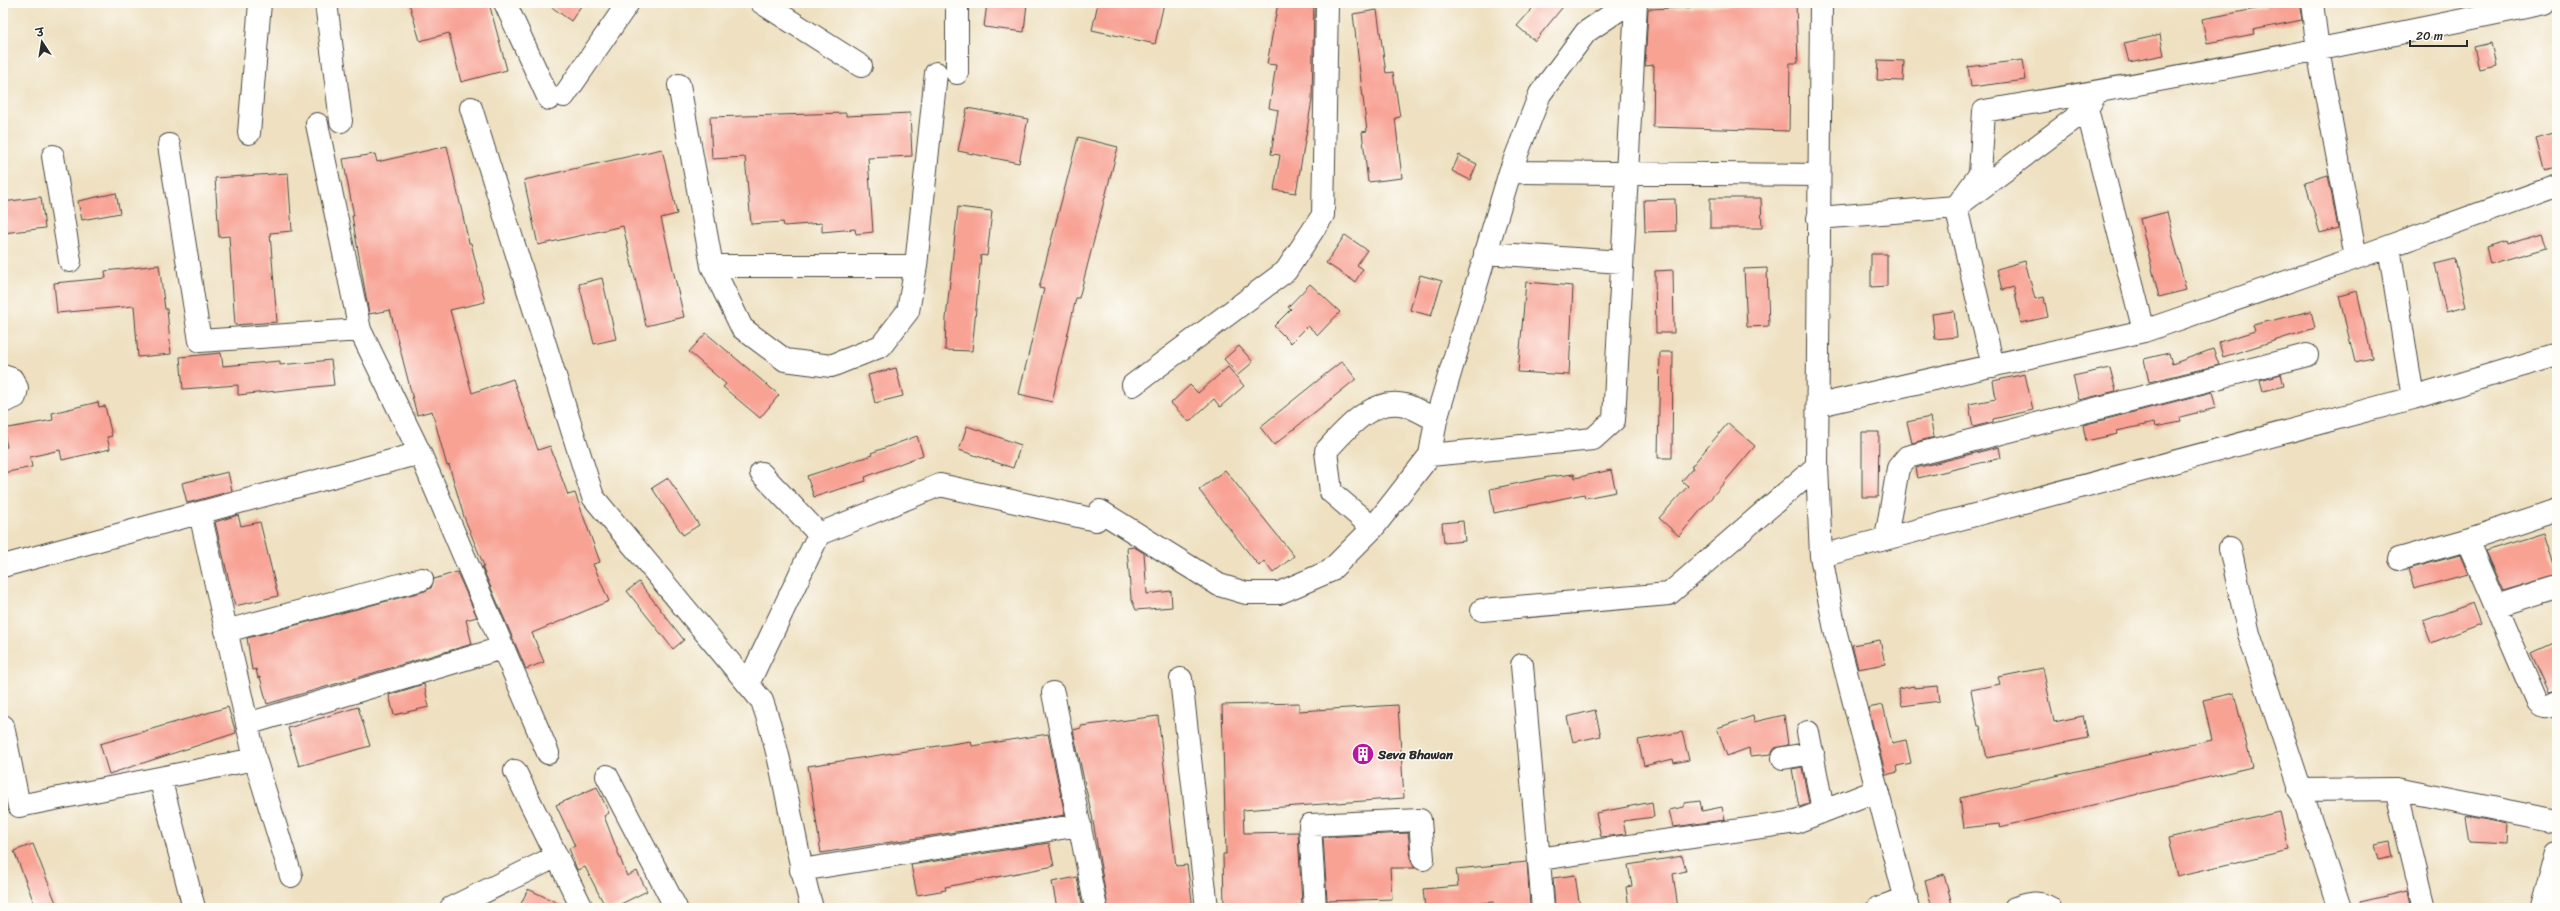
<svg xmlns="http://www.w3.org/2000/svg" width="2560" height="911" viewBox="0 0 2560 911" font-family="Sriracha,'Playpen Sans Deva',sans-serif">
	<style>
		.building { fill: #f8a294 }
		.lines { fill: none; stroke-linecap: round; stroke-linejoin: round }
		.street-casing { stroke: #484641; stroke-width: 24 }
		.secondary-casing { stroke: #484641; stroke-width: 24 }
		.street { stroke: #fff; stroke-width: 22 }
		.secondary { stroke: #fff; stroke-width: 22 }
		.labels { text-anchor: middle; dominant-baseline: central; stroke-width: 3; stroke-linejoin: round; paint-order: stroke }
		.poi-label { font-size: 13px; font-weight: bold; fill: #2b2b2b; stroke: #fdfcf7; text-anchor: start }
	</style>
	<rect width="100%" height="100%" fill="#fdfcf7"/>
	<filter id="ink" filterUnits="userSpaceOnUse"><feTurbulence type="fractalNoise" baseFrequency=".025" numOctaves="2"/><feDisplacementMap in="SourceGraphic" scale="8" xChannelSelector="R" yChannelSelector="G"/><feConvolveMatrix kernelMatrix="1 2 1 2 8 2 1 2 1" color-interpolation-filters="sRGB"/></filter>
	<filter id="wash" filterUnits="userSpaceOnUse"><feTurbulence type="fractalNoise" baseFrequency=".012" numOctaves="4" result="noise"/><feDisplacementMap in="SourceGraphic" scale="16" xChannelSelector="R" yChannelSelector="G"/><feGaussianBlur stdDeviation="0.9" result="paint"/><feColorMatrix in="noise" values="0 0 0 0 0 0 0 0 0 0 0 0 0 0 0 0 0 1.4 0 .05"/><feComposite in="paint" operator="in"/></filter>
	<g filter="url(#wash)">
		<rect width="100%" height="100%" fill="#eee0c0"/>
		<g id="blocks">
			<!-- building -->
			<path class="building" d="M409,3H489L507,70L461,82L449,33L420,41Z
				M546,3H583L571,21Z
				M987,3H1027L1024,32L984,27Z
				M1098,3H1164L1155,44L1092,30Z
				M1278,3H1314L1312,100L1296,193L1274,190L1280,155L1271,154L1278,110L1269,108L1276,65L1267,64Z
				M1537,3H1566L1535,41L1517,26Z
				M1796,3L1798,63H1790L1789,131L1653,127L1654,65L1645,66L1648,9Z
				M2265,3H2299L2302,20L2253,30L2254,34L2207,43L2202,19L2266,7Z
				M1377,10L1386,73L1393,72L1400,117L1395,118L1402,178L1368,182L1362,132L1367,131L1353,14Z
				M2160,35L2164,55L2129,62L2124,43Z
				M2491,43L2496,65L2479,69L2474,47Z
				M1878,60L1904,61L1903,81L1877,80Z
				M2023,60L2026,80L1971,87L1968,67Z
				M967,108L1028,119L1019,163L958,151Z
				M846,113V116L910,113L912,156L868,158L873,232L856,234L855,229L822,232V223L784,226L783,222L751,224L745,157L712,159L710,117Z
				M2557,132V168L2544,171L2536,138Z
				M1078,137L1118,147L1079,298H1076L1052,402L1019,394L1044,289L1039,288Z
				M447,146L469,243H471L485,302L450,310L472,393L513,379L538,450L550,446L568,495L575,493L600,562L593,564L609,601L532,633L544,662L526,669L482,567L484,566L464,517L449,465L447,466L432,411L417,415L390,310L369,314L352,216H354L343,159L375,154L377,162Z
				M662,149L677,214L661,218L684,317L646,326L623,226L538,245L524,180Z
				M1459,155L1477,164L1470,180L1452,171Z
				M288,173L292,231L270,233L277,322L235,325L229,236L219,237L215,178Z
				M2328,175L2338,228L2320,233L2305,182Z
				M116,193L120,213L82,220L78,201Z
				M41,197L45,228L3,233V202Z
				M1710,198H1761L1762,228H1710Z
				M1675,199L1676,231L1645,232L1644,200Z
				M958,207L992,211L987,256L981,255L972,351L945,350L946,319Z
				M2167,212L2186,290L2159,297L2140,219Z
				M2541,234L2546,248L2490,264L2486,247L2507,241L2508,244Z
				M1345,235L1367,250L1357,265L1363,269L1355,282L1326,263Z
				M1871,254H1887V286L1871,287Z
				M2455,259L2466,307L2446,312L2435,264Z
				M2025,261L2035,299L2044,297L2048,317L2021,323L2014,287L2002,290L1997,269Z
				M159,265L165,309H167L171,354L138,357L134,306L57,313L54,283L106,278L105,271Z
				M1767,268L1769,326L1747,327L1744,269Z
				M1673,270L1674,333H1656L1655,271Z
				M1420,275L1442,281L1431,316L1410,310Z
				M602,278L616,339L594,344L579,284Z
				M1526,282L1573,286L1569,375L1518,372Z
				M1310,284L1340,312L1318,335L1308,326L1291,343L1274,326L1291,309L1288,307Z
				M2357,291L2372,358L2355,362L2339,296Z
				M1954,311L1957,337L1935,339L1932,314Z
				M2311,311L2315,328L2223,357L2219,342L2255,331L2253,325Z
				M706,333L779,395L760,418L723,387L726,384L689,352Z
				M1239,346L1253,362L1238,375L1224,359Z
				M2213,349L2219,365L2149,382L2144,359L2169,353L2172,364Z
				M1660,352H1673L1672,458H1658Z
				M221,353L223,366L280,361V365L331,360L334,385L238,395V385L183,389L180,357Z
				M1342,361L1356,379L1274,445L1260,427Z
				M1228,367L1244,386L1220,407L1214,399L1189,422L1171,403L1190,385L1198,393Z
				M896,368L903,396L875,403L868,375Z
				M2110,368L2116,391L2079,400L2073,376Z
				M2025,374L2033,410L1993,419V422L1973,427L1969,404L1996,399L1993,381Z
				M2281,374L2284,386L2263,391L2260,380Z
				M2212,392L2216,408L2180,417L2181,422L2155,427L2154,423L2117,431L2118,434L2086,441L2083,425Z
				M98,402L99,407L105,406L112,436L107,437L110,449L62,460L60,450L30,457L32,467L3,473V448L7,447L3,429L53,420L52,413Z
				M1930,417L1934,437L1912,443L1907,422Z
				M1728,423L1755,446L1679,536L1659,518L1688,486L1682,481L1693,468L1691,467Z
				M967,426L1021,445L1013,468L959,450Z
				M1862,432H1879L1878,497H1862Z
				M917,436L923,455L865,477L866,481L814,497L807,476L872,455L871,453Z
				M1999,447L2001,458L1918,478L1916,468Z
				M1225,470L1294,556L1273,573L1264,561L1259,566L1199,490Z
				M1611,470L1616,492L1585,498L1584,494L1494,513L1490,489L1549,477L1574,474L1575,478Z
				M228,472L232,491L187,503L182,483Z
				M668,478L699,525L683,535L652,488Z
				M238,515L241,526L260,522L278,596L235,606L215,522Z
				M1463,521L1465,541L1444,543L1442,523Z
				M2544,533L2557,575L2503,591L2485,551Z
				M1134,547L1144,553L1147,594L1171,591L1172,607L1136,610L1131,598L1127,548Z
				M2460,555L2468,574L2414,589L2408,569Z
				M457,572L477,617L466,620L472,644L267,704L260,677L258,678L256,669L252,670L247,638L425,591L431,588L434,579Z
				M639,582L684,640L673,649L627,591Z
				M2473,603L2481,624L2431,643L2423,621Z
				M1880,640L1885,664L1858,669L1852,645Z
				M2557,641V690L2549,692L2531,653Z
				M2043,668L2054,722L2083,716L2088,738L1987,758L1980,726H1978L1971,690L2000,684L1998,677Z
				M424,684L429,707L394,715L389,695Z
				M1914,686V688L1938,686L1940,701L1902,706L1898,689Z
				M2234,693L2252,767L2000,827L1999,824L1964,828L1960,798L2212,740L2203,700Z
				M1299,703V711L1398,705L1404,798L1243,810L1244,833L1298,832L1302,905H1296V908H1224L1223,854H1226L1222,705Z
				M1883,705L1892,743L1906,740L1911,763L1897,766L1898,772L1886,775L1868,708Z
				M228,707L236,733L109,774L100,744Z
				M358,707L370,746L299,766L288,728Z
				M1595,710L1601,736L1573,742L1567,717Z
				M1784,715L1788,745L1775,748L1771,754L1750,756L1749,748L1727,756L1717,728L1753,716L1754,722Z
				M1158,716L1176,866L1187,865L1193,908H1108L1092,816L1073,730L1081,728V726Z
				M1682,732L1689,760L1674,763L1673,759L1644,766L1638,740Z
				M1048,734L1065,815L821,853L808,766L971,741L972,746Z
				M1802,767L1809,804L1799,807L1792,769Z
				M597,787L609,813L604,816L627,876L637,871L647,891L613,908H606L585,867L577,870L569,848L575,846L556,805Z
				M1700,801L1702,811L1722,807L1725,820L1673,827L1669,810L1684,807V803Z
				M1652,802L1654,817L1623,821L1626,834L1601,837L1596,813Z
				M2280,812L2289,850L2177,876L2168,838Z
				M2469,816L2507,824L2506,844L2470,842L2466,817Z
				M1408,833L1411,860L1415,868H1390L1392,899L1327,901L1323,837Z
				M2390,842L2393,857L2379,860L2375,845Z
				M1049,843L1054,866L945,887L946,890L917,895L911,865Z
				M33,844L58,908H36L14,851Z
				M1682,856L1686,871L1673,874L1678,908H1629L1626,887L1632,886L1628,865Z
				M1527,862L1530,908H1494V902L1425,908L1423,889L1458,886L1456,869Z
				M1944,874L1953,908H1932L1925,880Z
				M1575,875L1580,908H1555L1553,878Z
				M1077,877L1083,908H1057L1052,882Z
				M528,889L568,908H519Z
				M2408,891L2412,908H2360V902Z"/>
		</g>
	</g>
	<g filter="url(#ink)">
		<use href="#blocks" fill-opacity="0" stroke="#484641" stroke-width="1"/>
		<g class="lines">
			<!-- street casing -->
			<g class="street-casing">
				<path id="street" d="M326,3L341,121
					M505,3L549,99
					M762,3L861,66
					M1821,3L1817,466L1821,556L1835,630L1908,908
					M2312,3L2318,50L2356,258
					M957,73V3
					M679,85L712,266L742,328L785,360L831,366L881,346L908,311L916,266L936,73
					M564,96L628,3
					M471,108L593,497L762,701C786,768 792,840 812,908
					M2087,109L2144,331
					M317,124L360,330L420,453L548,753
					M249,133L260,3
					M169,145L200,341L360,330
					M53,156L70,261
					M1510,172L1818,175
					M1818,218L1956,207L2087,109L2096,93
					M2389,247L2413,398
					M1485,253L1622,262
					M712,266H916
					M1993,366L1956,207L1980,174L1984,111C2172,80 2359,42 2545,3
					M3,376L12,379L17,388L15,397L3,402
					M1133,385L1286,271L1323,215L1327,3
					M1819,405L2144,331L2356,258L2557,186
					M1430,455L1593,439L1614,420L1636,3
					M761,473L819,534
					M1100,511L1219,585L1246,593H1279L1330,571L1373,528L1430,455L1436,420L1510,172L1540,94L1586,32L1629,3
					M200,513L255,759L291,876
					M1373,528L1331,492L1326,451C1345,430 1372,397 1405,405C1415,408 1426,415 1436,420
					M1886,538L1898,468L1907,457L2307,355
					M2467,540L2537,702C2543,709 2549,706 2557,702
					M1821,556L2413,398L2557,355
					M2399,559L2467,540L2557,510
					M3,566L420,453
					M2496,606L2557,587
					M1482,610L1669,594L1817,466
					M226,631L422,579
					M1522,665L1543,908
					M1181,679L1207,908
					M748,684L819,534L940,485L1096,520
					M1053,693L1096,908
					M247,724L502,648
					M3,726L19,806L255,759
					M1808,732L1823,810
					M1783,758L1813,753
					M515,771L582,908
					M607,776L676,908
					M160,778L194,908
					M2396,789L2425,908
					M2299,790L2396,789L2557,821
					M1539,859L1796,822L1878,790
					M801,870L1080,825
					M451,908L555,857
					M1315,908L1310,825L1420,820L1423,859
					M1878,908L1906,898
					M2015,908C2028,904 2038,900 2050,908
					M2542,908L2557,852"/>
			</g>
			<!-- secondary casing -->
			<g class="secondary-casing">
				<path id="secondary" d="M2230,548L2249,634L2340,908"/>
			</g>
			<!-- street -->
			<use href="#street" class="street"/>
			<!-- secondary -->
			<use href="#secondary" class="secondary"/>
		</g>
	</g>
	<!-- icons -->
	<defs>
		<g id="building-disc" transform="scale(1.15)"><circle r="9.5" fill="#b5179e" stroke="#fdfcf7"/><path d="M-4-6H4V6H1V3H-1V6H-4ZM-2.5-4.3h1.7v1.8h-1.7ZM.8-4.3h1.7v1.8H.8ZM-2.5-1h1.7V.8h-1.7ZM.8-1h1.7V.8H.8Z" fill="#fff"/></g>
	</defs>
	<g fill-rule="evenodd">
		<use href="#building-disc" x="1363" y="754"/>
	</g>
	<g class="labels">
		<!-- poi labels -->
		<g class="poi-label">
			<text x="1378" y="754">Seva Bhawan</text>
		</g>
	</g>
	<!-- margin -->
	<rect width="2560" height="911" fill="none" stroke="#fdfcf7" stroke-width="16"/>
	<!-- north arrow -->
	<g transform="translate(42 42) rotate(348)" stroke="#fdfcf7" stroke-width="3" paint-order="stroke">
	<path d="M0-3L7 15L0 10L-7 15Z" fill="#2b2b2b"/>
	<text y="-6" font-size="11" font-weight="bold" text-anchor="middle" fill="#2b2b2b">उ</text>
	</g>
	<!-- scale -->
	<path d="M2410 40v6h57v-6" fill="none" stroke="#2b2b2b" stroke-width="2"/>
	<text x="2416" y="40" font-size="12" fill="#2b2b2b" stroke="#fdfcf7" stroke-width="3" paint-order="stroke">20 m</text>
</svg>
